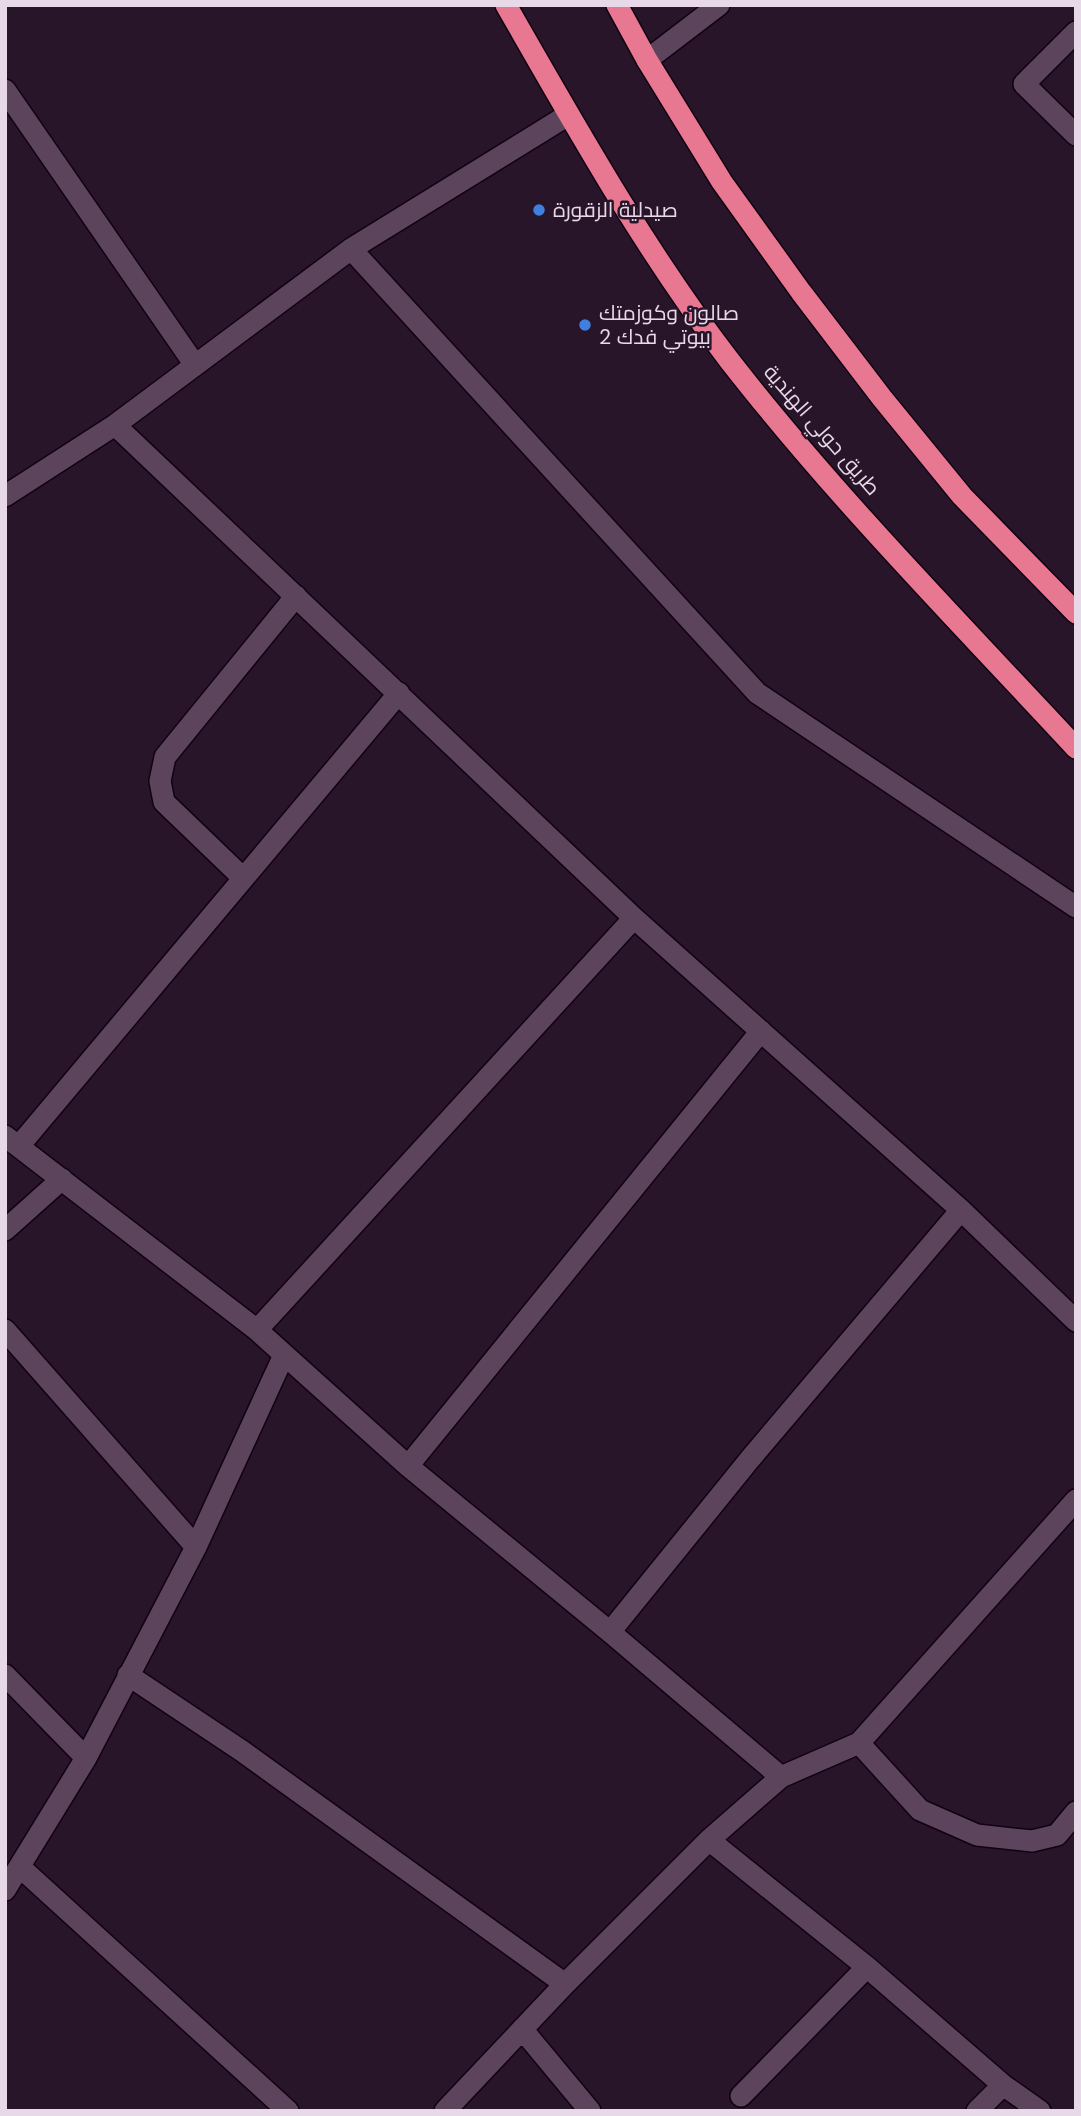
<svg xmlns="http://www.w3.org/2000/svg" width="1081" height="2116" viewBox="0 0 1081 2116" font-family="'DM Sans',Cairo,sans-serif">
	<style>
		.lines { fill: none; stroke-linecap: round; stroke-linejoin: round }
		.minor-casing { stroke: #110212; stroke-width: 24 }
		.highway-casing { stroke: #110212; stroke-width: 24 }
		.minor { stroke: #5c445d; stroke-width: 21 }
		.highway { stroke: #e87891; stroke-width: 21 }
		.shop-dot { fill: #3f7fe0; stroke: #29152a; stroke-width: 2.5 }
		.labels { text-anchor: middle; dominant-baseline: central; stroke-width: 5; stroke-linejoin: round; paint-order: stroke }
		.poi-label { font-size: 21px; fill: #e7d9e7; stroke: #29152a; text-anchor: start }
		.street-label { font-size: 21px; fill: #e7d9e7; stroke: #29152a }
	</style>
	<rect width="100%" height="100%" fill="#29152a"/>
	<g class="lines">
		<!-- minor casing -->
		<g class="minor-casing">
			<path id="minor" d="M1076,32L1024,84L1076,135
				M647,60L719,5
				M5,90L195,365
				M351,249L757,693L1076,907
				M115,425L634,918L961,1210L1076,1321
				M5,496L115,425L351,249L568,115
				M243,878L164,802L160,781L165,757L296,596
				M5,1136L257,1330L408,1466L610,1632L781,1777L859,1743L1076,1500
				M19,1146L399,693
				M5,1230L62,1179
				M5,1330L196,1547
				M257,1330L634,918
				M408,1466L761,1031
				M610,1632L750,1459L961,1210
				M5,1675L86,1758
				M128,1675L242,1751L565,1984L709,1840L781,1777
				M859,1743L920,1810L977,1835L1032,1841L1057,1835L1076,1812
				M709,1840L867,1967L1003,2085L1040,2111
				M20,1867L288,2111
				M5,1890L86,1758L196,1547L284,1355
				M522,2029L590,2111
				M741,2096L867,1967
				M445,2111L565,1984
				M977,2111L1003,2085"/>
		</g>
		<!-- highway casing -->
		<g class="highway-casing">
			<path id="highway" d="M506,5C576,127 644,249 729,360C834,495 959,622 1076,748
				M617,5L647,60L722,182L801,292L882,398L962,496L1076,613"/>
		</g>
		<!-- minor -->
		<use href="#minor" class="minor"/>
		<!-- highway -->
		<use href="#highway" class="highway"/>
	</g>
	<!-- markers -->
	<g class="shop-dot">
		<circle cx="539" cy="210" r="7"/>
		<circle cx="585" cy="325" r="7"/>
	</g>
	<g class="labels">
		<!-- poi labels -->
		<g class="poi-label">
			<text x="553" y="210">صيدلية الزقورة</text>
			<text x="599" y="313">صالون وكوزمتك<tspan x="599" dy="24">بيوتي فدك 2</tspan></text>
		</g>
		<!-- street labels -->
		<g class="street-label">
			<text transform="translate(822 430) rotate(49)">طريق حولي الهندية</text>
		</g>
	</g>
	<!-- border -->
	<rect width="1081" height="2116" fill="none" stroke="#e7d9e7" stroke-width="14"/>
</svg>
